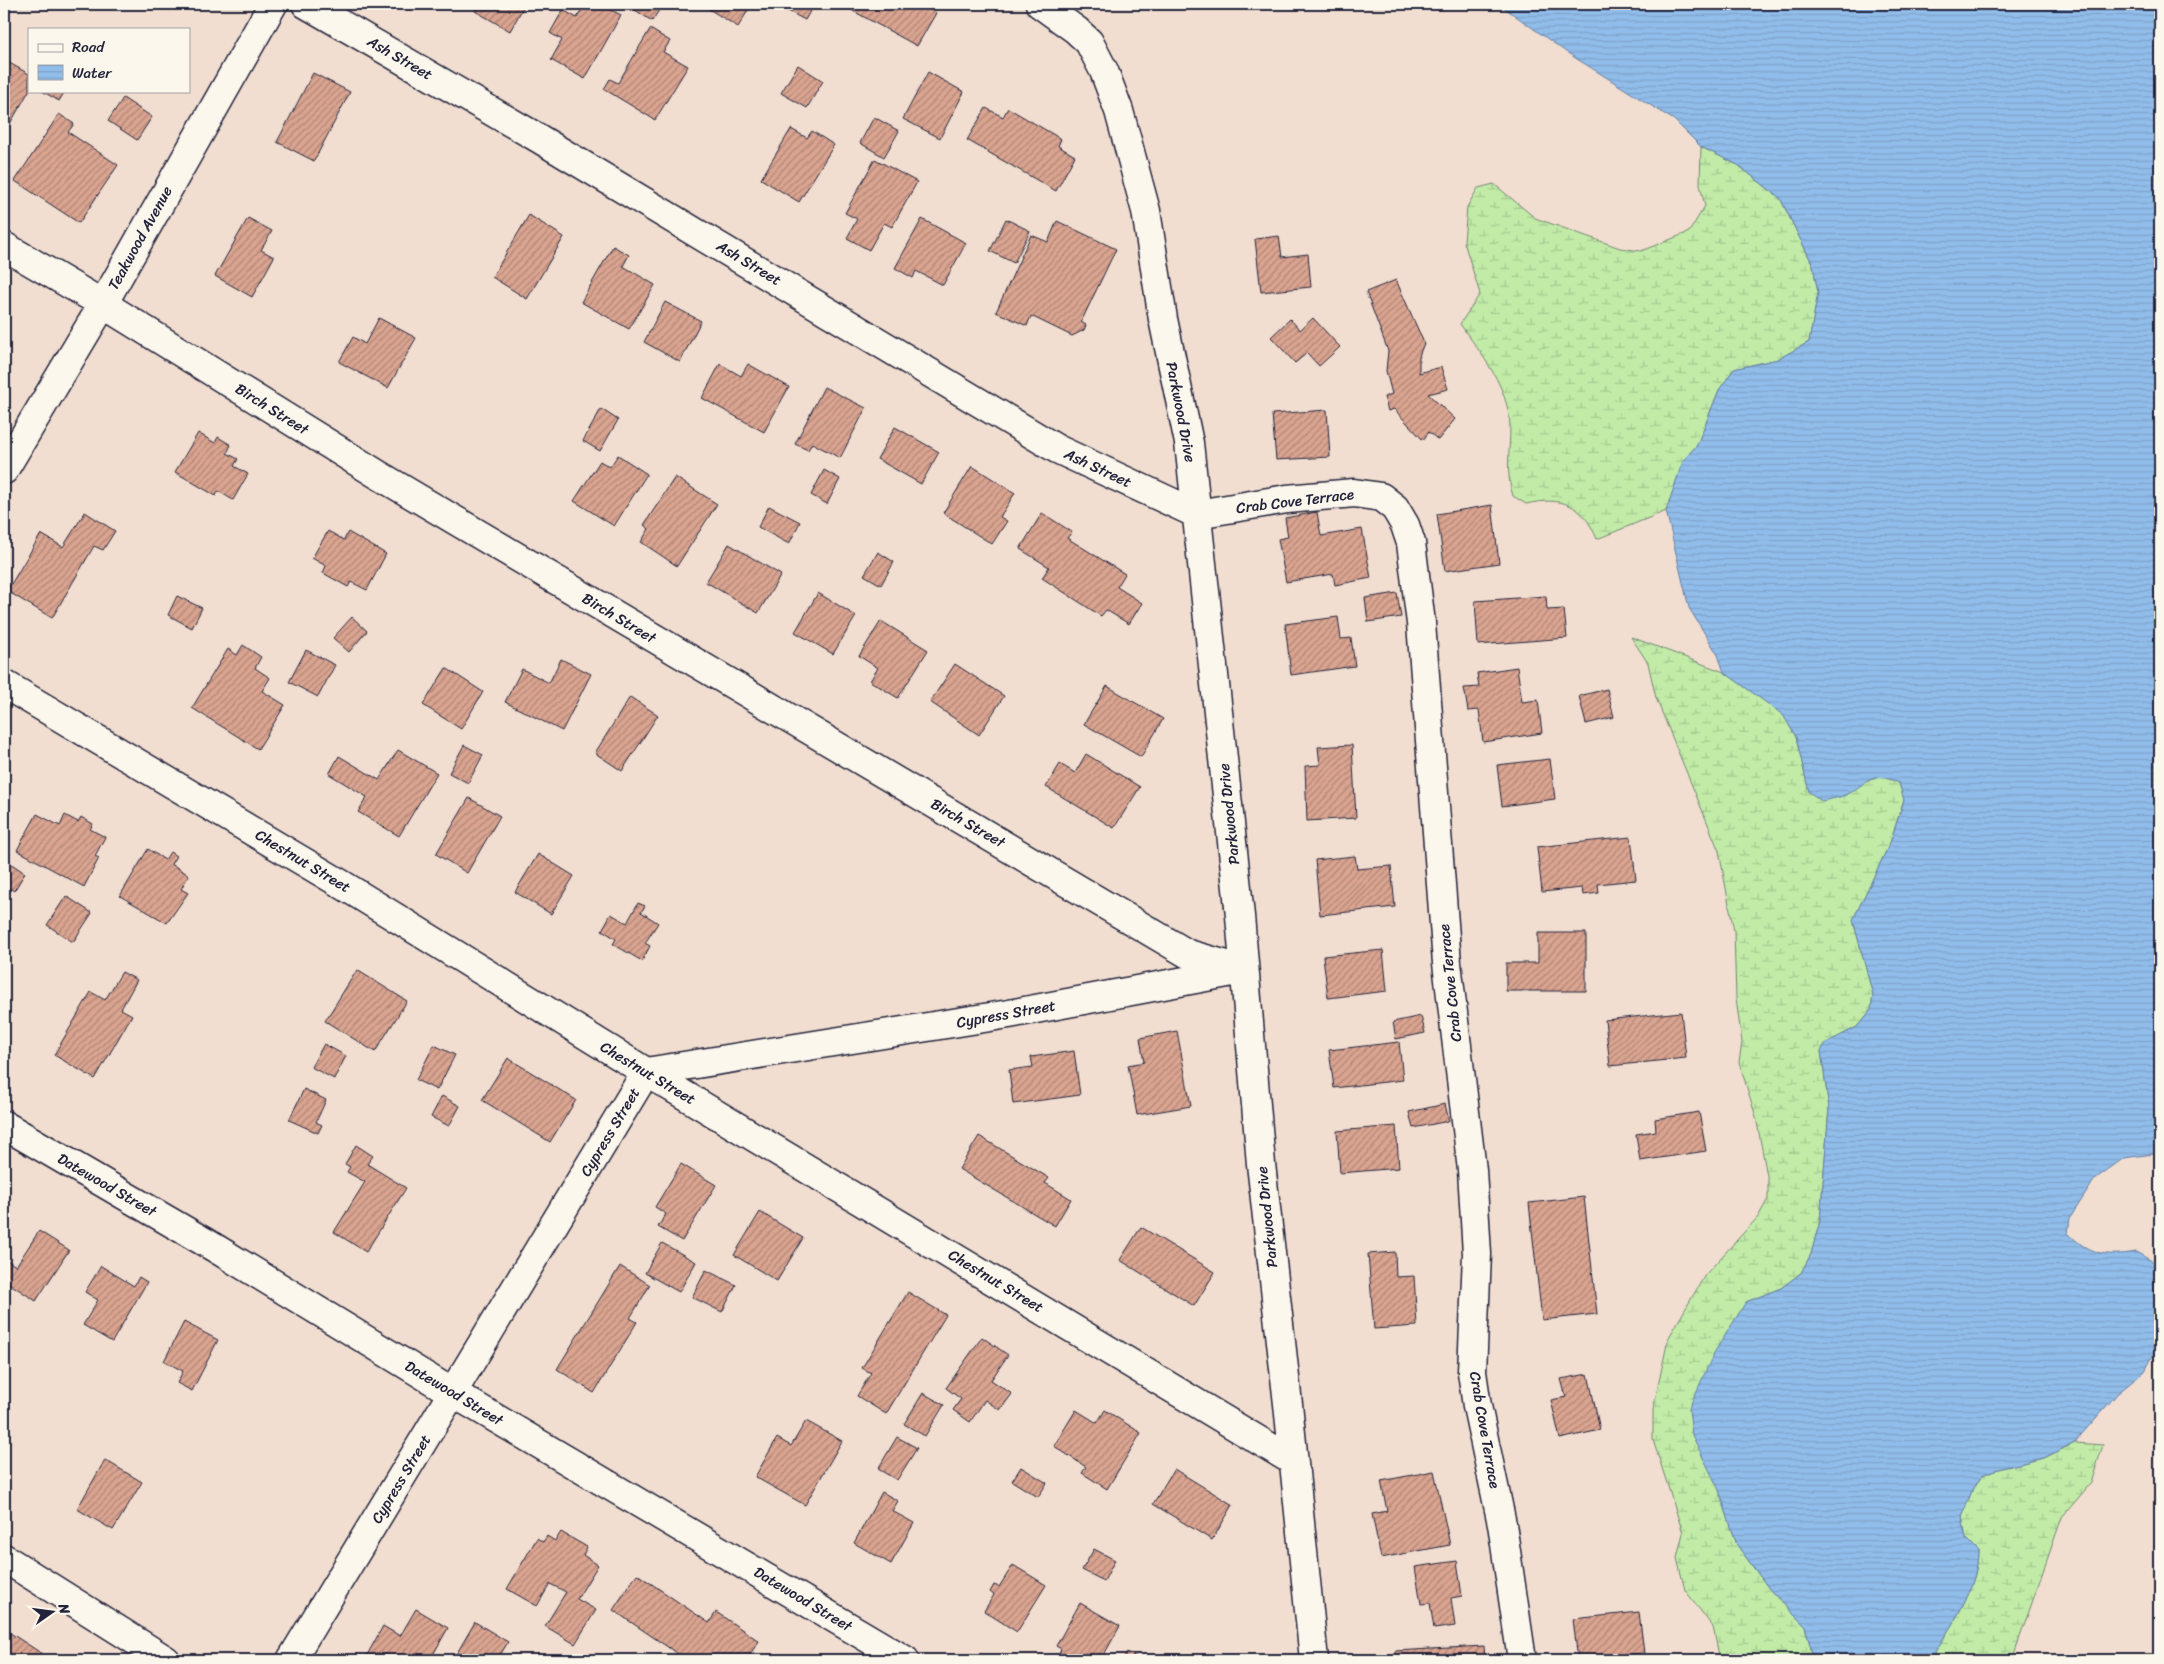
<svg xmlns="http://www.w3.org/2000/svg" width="2164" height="1664" viewBox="0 0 2164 1664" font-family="Sriracha,sans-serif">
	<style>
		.wetland { fill: url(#wetland-marsh); stroke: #728671 }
		.water { fill: url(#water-rules); stroke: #657fa4 }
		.building { fill: url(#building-hatch); stroke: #22223b }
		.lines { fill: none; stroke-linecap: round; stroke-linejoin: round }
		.minor-casing { stroke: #22223b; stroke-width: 31 }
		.minor { stroke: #fbf7ec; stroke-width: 28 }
		.labels { text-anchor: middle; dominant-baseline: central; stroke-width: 4.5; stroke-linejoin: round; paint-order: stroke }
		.street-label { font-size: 15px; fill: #22223b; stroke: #fbf7ec }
	</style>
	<defs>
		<pattern id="wetland-marsh" width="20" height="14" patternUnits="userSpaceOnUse" patternTransform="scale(1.25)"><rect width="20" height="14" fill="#c1eba7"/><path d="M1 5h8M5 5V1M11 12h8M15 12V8" fill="none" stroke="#a6c991"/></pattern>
		<pattern id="water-rules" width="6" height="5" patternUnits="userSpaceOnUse" patternTransform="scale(1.25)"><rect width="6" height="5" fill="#91bdea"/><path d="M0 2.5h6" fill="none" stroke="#7da2ca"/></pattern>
		<pattern id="building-hatch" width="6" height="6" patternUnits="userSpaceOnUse" patternTransform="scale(1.25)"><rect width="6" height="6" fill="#daa490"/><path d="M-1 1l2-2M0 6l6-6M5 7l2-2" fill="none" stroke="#b08577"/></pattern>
	</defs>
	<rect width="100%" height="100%" fill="#f1ded0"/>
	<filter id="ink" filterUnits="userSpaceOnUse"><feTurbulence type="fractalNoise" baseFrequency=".02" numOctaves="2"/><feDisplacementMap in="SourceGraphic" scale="10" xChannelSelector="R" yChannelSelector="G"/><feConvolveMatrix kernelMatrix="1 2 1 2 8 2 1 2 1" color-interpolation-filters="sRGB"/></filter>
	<g filter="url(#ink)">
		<!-- wetland -->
		<path class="wetland" d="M1701,147L1738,165L1780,198L1813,265L1818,293L1809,342L1778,359L1734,369L1719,390L1697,445L1683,461L1666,511L1597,539C1583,504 1562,496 1526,504L1513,496C1505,470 1510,453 1510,427C1509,387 1482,355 1460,324L1480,294L1464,242L1467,207L1478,188L1494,184L1535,218L1620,248L1641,251L1689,232L1705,206L1700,185Z
			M1631,637L1724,672L1783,714L1796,737L1809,792L1844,796L1866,781L1884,776L1899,783L1904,799L1890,843L1853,920L1873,995L1871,1010L1857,1027L1826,1043L1821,1051L1829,1108L1820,1221L1811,1254L1801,1273L1781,1288L1746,1302L1719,1490L1737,1545L1770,1590L1805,1626L1814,1660H1720L1713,1627L1685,1590L1677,1558L1683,1533L1653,1440V1410L1668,1339L1705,1275L1758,1217L1768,1199V1181L1756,1117L1739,1062L1742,1042L1736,999L1734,931L1719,851L1656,698L1648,663Z
			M2074,1443L2103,1445L2091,1483L2062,1517L2012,1660H1930C1949,1628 1978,1591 1978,1551L1966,1540L1962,1516L1973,1488L1983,1475L1994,1470L2043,1458Z"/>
		<!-- water -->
		<path class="water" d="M1499,4H2160V1153L2124,1158L2095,1179L2070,1218L2068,1233C2089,1255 2107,1257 2136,1252L2157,1264L2160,1269V1342L2145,1371L2118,1393L2074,1443L2043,1458L1994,1470L1983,1475L1973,1488L1962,1516L1966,1539L1978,1551C1978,1591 1949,1628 1930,1660H1814L1805,1626L1770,1590L1737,1545L1719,1490L1692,1435L1689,1408L1714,1353L1746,1302L1781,1288L1801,1273L1811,1254L1820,1221L1829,1108L1821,1051L1826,1043L1857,1027L1871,1010L1873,995L1853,920L1890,843L1904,800L1899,783C1871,770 1869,783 1845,795C1839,798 1830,799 1822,801L1809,792L1796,737L1783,715L1724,672L1718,655L1689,608L1666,511L1683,461L1697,445L1719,390L1734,369L1778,359L1809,342L1818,293L1813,265L1780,198L1738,165L1701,147L1674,120L1566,52Z"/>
		<!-- building -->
		<path class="building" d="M479,4H525L510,31L475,11Z
			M585,4H599L621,15L585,79L551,60L562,40L550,33L563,10L577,18Z
			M640,4H663L652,21L635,10Z
			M706,4H745L750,7L738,27L704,6Z
			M775,4H814L805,20Z
			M846,4H919L936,13L917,46L844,6Z
			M650,29L670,41L663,52L688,66L655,120L604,89L610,79L618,83Z
			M4,60L29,74V91L4,134Z
			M798,65L823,81L807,108L781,93Z
			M928,72L964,92L940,138L903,119Z
			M313,73L350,92L314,161L277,142Z
			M42,91H65L59,101Z
			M123,98L152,117L137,140L108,121Z
			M986,108L1003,117L1008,108L1061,139L1058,146L1075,156L1056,191L967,140Z
			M59,114L74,124L68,132L118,165L79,223L15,181Z
			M874,117L899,131L884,157L860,143Z
			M791,129L807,138L812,131L834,145L799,202L761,179Z
			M875,159L917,182L892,227L884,223L869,250L847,238L857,219L845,213Z
			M529,215L564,237L527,299L492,277Z
			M248,218L272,231L261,250L274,257L252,297L215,276Z
			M922,219L966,243L943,285L916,271L913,278L895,268Z
			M1006,219L1030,231L1014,263L990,251Z
			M1057,221L1116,249L1081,322L1086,325L1084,330L1072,336L1031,316L1027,326L996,312L1031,235L1048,242Z
			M1279,236L1282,257L1308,254L1311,287L1261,292L1255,239Z
			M613,246L629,255L623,266L655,285L629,329L581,302Z
			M1396,280L1424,343L1419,356V373L1441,367L1448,389L1428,394L1455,419L1438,440L1429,432L1423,440L1394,409L1388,411L1384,397L1392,394L1386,371L1388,351L1366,292Z
			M665,302L701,321L680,362L644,342Z
			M379,318L416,338L388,388L339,362L353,337L365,344Z
			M1313,318L1340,347L1319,366L1307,353L1295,363L1271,337L1290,319L1300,330Z
			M720,364L741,376L748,364L789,387L764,432L702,398Z
			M824,387L866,408L840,458L812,443L808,450L795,444Z
			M601,409L618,420L600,451L583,441Z
			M1327,410L1330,457L1276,460L1272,414Z
			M895,427L939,452L921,484L877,459Z
			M198,433L215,443L218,437L231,445L227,453L238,459L234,466L248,474L233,500L218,491L216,496L175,472Z
			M618,455L647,474L614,526L574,501L600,461L610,467Z
			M972,466L1015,493L1000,517L1007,521L992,544L943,513Z
			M824,470L840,479L827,504L811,495Z
			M675,477L717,504L677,566L641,542L649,529L644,525Z
			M1492,505L1499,563L1445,571L1437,514Z
			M769,506L800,522L789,544L758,527Z
			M85,512L115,531L103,550L94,546L52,618L7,591L41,534L63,547Z
			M1317,512L1321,536L1362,529L1371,578L1335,585L1333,574L1286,582L1278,539L1288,537L1285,518Z
			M1042,513L1072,532L1067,538L1125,574L1117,587L1142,603L1129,624L1106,610L1101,616L1042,578L1049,567L1020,549Z
			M328,531L344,540L348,532L386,554L367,590L351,582L348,587L323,573L326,566L312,558Z
			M729,544L781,575L758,613L706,582Z
			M878,552L894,562L881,585L864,575Z
			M818,593L856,616L833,654L795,632Z
			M1397,593L1401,617L1368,622L1365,598Z
			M177,596L202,608L192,628L168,615Z
			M1546,596L1547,610L1564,609L1567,638L1478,645L1475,601Z
			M352,617L367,631L349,652L333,638Z
			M1338,617L1341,639L1351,638L1355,666L1291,675L1285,624Z
			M881,621L928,650L898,698L870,681L878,668L859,656Z
			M243,645L261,657L255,668L270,678L262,691L285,705L258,749L192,708L228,649L237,655Z
			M306,650L335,665L318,697L289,682Z
			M561,659L591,674L562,731L505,702L522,669L549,683Z
			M955,664L1004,696L979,735L930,702Z
			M1517,667L1522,702L1538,700L1542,733L1483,742L1479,710L1468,711L1464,688L1479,687L1477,673Z
			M446,668L483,692L461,729L423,705Z
			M1107,686L1163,719L1141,757L1084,724Z
			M1607,689L1614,717L1586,724L1579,696Z
			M630,697L658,715L622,771L595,753Z
			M464,745L483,755L468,783L449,773Z
			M1352,745L1356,818L1307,821L1305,766L1320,765L1318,747Z
			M398,750L437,773L399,836L358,812L367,797L329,774L339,756L379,780Z
			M1086,754L1140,787L1114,828L1046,787L1060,764L1075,773Z
			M1550,759L1555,799L1502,806L1497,765Z
			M469,798L500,816L467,873L436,854Z
			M37,814L60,826L65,815L78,822L81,817L93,824L90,829L105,837L95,856L99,858L84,887L17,850Z
			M1631,837L1636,880L1598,884L1599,893L1583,895L1582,888L1542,892L1537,847Z
			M148,849L165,860L170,852L176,856L171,864L189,875L181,889L188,893L167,923L120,896Z
			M538,854L574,876L551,914L515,892Z
			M1355,856L1357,869L1391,866L1395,907L1320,915L1315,860Z
			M7,861L25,873L14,891L4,884V867Z
			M66,896L92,913L73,942L47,925Z
			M638,903L645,906L641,912L658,923L645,943L650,946L642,961L613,944L616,939L602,930L611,914L627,923Z
			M1538,933H1586V991H1506V963H1538Z
			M1383,950L1387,991L1328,998L1323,956Z
			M357,970L407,1001L375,1052L325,1021Z
			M122,972L137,980L121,1009L132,1015L95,1079L54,1055L91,992L105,1000Z
			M1681,1012L1686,1058L1610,1066L1605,1020Z
			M1421,1016L1425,1033L1396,1039L1393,1022Z
			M1177,1031L1191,1106L1137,1115L1128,1065L1144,1062L1140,1038Z
			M1399,1042L1403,1080L1334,1088L1329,1050Z
			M324,1044L346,1056L334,1079L311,1067Z
			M434,1045L455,1055L437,1090L416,1080Z
			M1074,1051L1080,1095L1013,1104L1009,1070L1033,1067L1031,1057Z
			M508,1058L576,1100L550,1142L482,1100Z
			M304,1089L326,1100L316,1122L322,1125L318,1133L289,1120Z
			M442,1096L460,1106L449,1126L431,1117Z
			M1445,1104L1449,1121L1413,1128L1409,1112Z
			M1699,1112L1706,1151L1640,1161L1636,1134L1656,1131L1655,1119Z
			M1396,1126L1399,1168L1340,1173L1337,1131Z
			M979,1136L1049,1178L1045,1183L1071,1199L1055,1226L959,1169Z
			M356,1145L373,1156L367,1164L406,1188L366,1252L334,1232L365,1182L347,1172L350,1167L345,1164Z
			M681,1164L716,1185L682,1241L658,1227L666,1214L655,1207Z
			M1584,1197L1597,1314L1542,1320L1529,1203Z
			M760,1212L803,1238L777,1281L734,1255Z
			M1141,1227L1215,1272L1194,1306L1120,1260Z
			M39,1231L69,1250L36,1301L4,1280V1262L5,1259L16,1266Z
			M662,1243L696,1262L679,1292L645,1273Z
			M1395,1252L1396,1277L1414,1276L1417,1326L1374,1329L1368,1254Z
			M101,1266L134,1286L139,1277L147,1282L112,1342L83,1325L98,1300L85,1292Z
			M620,1266L650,1285L630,1318L637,1322L594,1393L557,1369Z
			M706,1270L736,1285L722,1312L692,1297Z
			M908,1292L946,1315L886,1414L857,1396L871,1373L862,1368Z
			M184,1322L218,1340L192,1391L177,1383L183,1371L164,1361Z
			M982,1337L1008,1355L991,1380L1012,1394L1000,1410L985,1400L970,1422L953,1410L961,1399L946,1388Z
			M1588,1374L1600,1430L1560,1439L1551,1400L1566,1397L1561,1379Z
			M923,1393L944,1405L925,1436L904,1424Z
			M1076,1410L1097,1423L1105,1410L1141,1433L1107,1489L1082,1473L1086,1467L1054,1446Z
			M806,1421L842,1441L805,1505L755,1477L777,1438L791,1446Z
			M897,1437L917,1448L897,1480L878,1469Z
			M105,1460L142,1482L113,1530L77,1509Z
			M1021,1467L1047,1483L1038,1497L1012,1481Z
			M1174,1469L1233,1505L1212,1540L1153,1504Z
			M1434,1471L1450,1545L1381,1558L1372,1514L1387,1511L1381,1481Z
			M882,1492L898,1501L892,1511L914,1523L891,1564L854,1543Z
			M561,1532L587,1547L583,1555L598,1565L577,1599L596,1610L575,1644L545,1626L566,1592L550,1584L537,1606L507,1589L537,1538L543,1542L547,1536L555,1541Z
			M1094,1549L1115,1560L1104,1581L1082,1570Z
			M1457,1561L1462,1596L1451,1598L1455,1626L1434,1629L1430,1603L1421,1604L1415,1567Z
			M1013,1565L1046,1585L1017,1632L984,1611L994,1595L990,1592L994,1585L999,1587Z
			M637,1574L709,1623L716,1612L759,1641L746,1660H687L613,1610Z
			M1080,1603L1120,1626L1101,1660H1057L1061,1649L1056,1646Z
			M416,1609L448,1628L430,1660H372L366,1657L383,1626L400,1636Z
			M1639,1612L1644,1653L1624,1655L1625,1660H1578L1573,1619Z
			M475,1622L508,1642L497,1660H453Z
			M4,1629L41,1653L36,1660H4Z
			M1484,1646L1485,1660H1395V1651Z
			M1127,1652L1142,1660H1122Z"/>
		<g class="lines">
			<!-- minor casing -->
			<g class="minor-casing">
				<path id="minor" d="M306,4L538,138L1057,449L1197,514L1287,499L1354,493L1381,497L1395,508L1405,525L1411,543L1421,623L1447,963L1472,1170L1477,1254L1472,1372L1477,1406L1502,1524L1522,1660
					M1040,4L1076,30L1089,42L1104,71L1119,111L1146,211L1163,319L1189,443L1240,916L1261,1164L1288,1404L1314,1660
					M4,246L103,304L377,474L1188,954L1244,970
					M4,470L103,304L273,4
					M4,684L343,885L646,1072L1293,1461
					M4,1125L215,1248L453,1393L905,1660
					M4,1558L166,1660
					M291,1660L646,1072L1009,1014L1238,971"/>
			</g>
			<!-- minor -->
			<use href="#minor" class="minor"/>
		</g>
	</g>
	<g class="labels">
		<!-- street labels -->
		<g class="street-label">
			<text transform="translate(400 58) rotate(30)">Ash Street</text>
			<text transform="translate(140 238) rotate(-61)">Teakwood Avenue</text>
			<text transform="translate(749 263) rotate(31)">Ash Street</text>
			<text transform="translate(272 409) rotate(32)">Birch Street</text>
			<text transform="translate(1181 412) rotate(79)">Parkwood Drive</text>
			<text transform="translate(1098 468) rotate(25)">Ash Street</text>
			<text transform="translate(1295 501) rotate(-7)">Crab Cove Terrace</text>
			<text transform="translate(619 618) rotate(31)">Birch Street</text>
			<text transform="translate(1229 814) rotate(-96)">Parkwood Drive</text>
			<text transform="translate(968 823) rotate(30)">Birch Street</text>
			<text transform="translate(303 861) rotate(31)">Chestnut Street</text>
			<text transform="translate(1450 983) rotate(-96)">Crab Cove Terrace</text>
			<text transform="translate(1006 1014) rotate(-10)">Cypress Street</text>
			<text transform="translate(648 1073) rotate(31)">Chestnut Street</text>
			<text transform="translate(610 1132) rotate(-59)">Cypress Street</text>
			<text transform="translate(107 1185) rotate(30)">Datewood Street</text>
			<text transform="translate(1267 1217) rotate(-96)">Parkwood Drive</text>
			<text transform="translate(996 1281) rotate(31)">Chestnut Street</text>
			<text transform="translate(454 1393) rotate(31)">Datewood Street</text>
			<text transform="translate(1485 1430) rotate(80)">Crab Cove Terrace</text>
			<text transform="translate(401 1479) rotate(-59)">Cypress Street</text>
			<text transform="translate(803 1599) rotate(31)">Datewood Street</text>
		</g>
	</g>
	<!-- margin -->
	<rect width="2164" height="1664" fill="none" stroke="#fbf7ec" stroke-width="20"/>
	<rect x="10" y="10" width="2144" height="1644" fill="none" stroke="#22223b" stroke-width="2" filter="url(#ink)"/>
	<!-- legend -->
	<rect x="28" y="28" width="162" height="65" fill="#fbf7ec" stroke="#a4a2a5"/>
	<rect x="38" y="44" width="25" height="8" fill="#fbf7ec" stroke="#a4a2a5"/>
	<text x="72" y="52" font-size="15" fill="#22223b">Road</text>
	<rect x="38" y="65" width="25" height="15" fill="url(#water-rules)" stroke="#a4a2a5"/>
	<text x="72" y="78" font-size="15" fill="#22223b">Water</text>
	<!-- north arrow -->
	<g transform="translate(52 1612) rotate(76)" stroke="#fbf7ec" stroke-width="4" paint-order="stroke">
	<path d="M0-4L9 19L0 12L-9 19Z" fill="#22223b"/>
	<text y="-8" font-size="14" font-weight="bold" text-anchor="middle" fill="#22223b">N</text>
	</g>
</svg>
